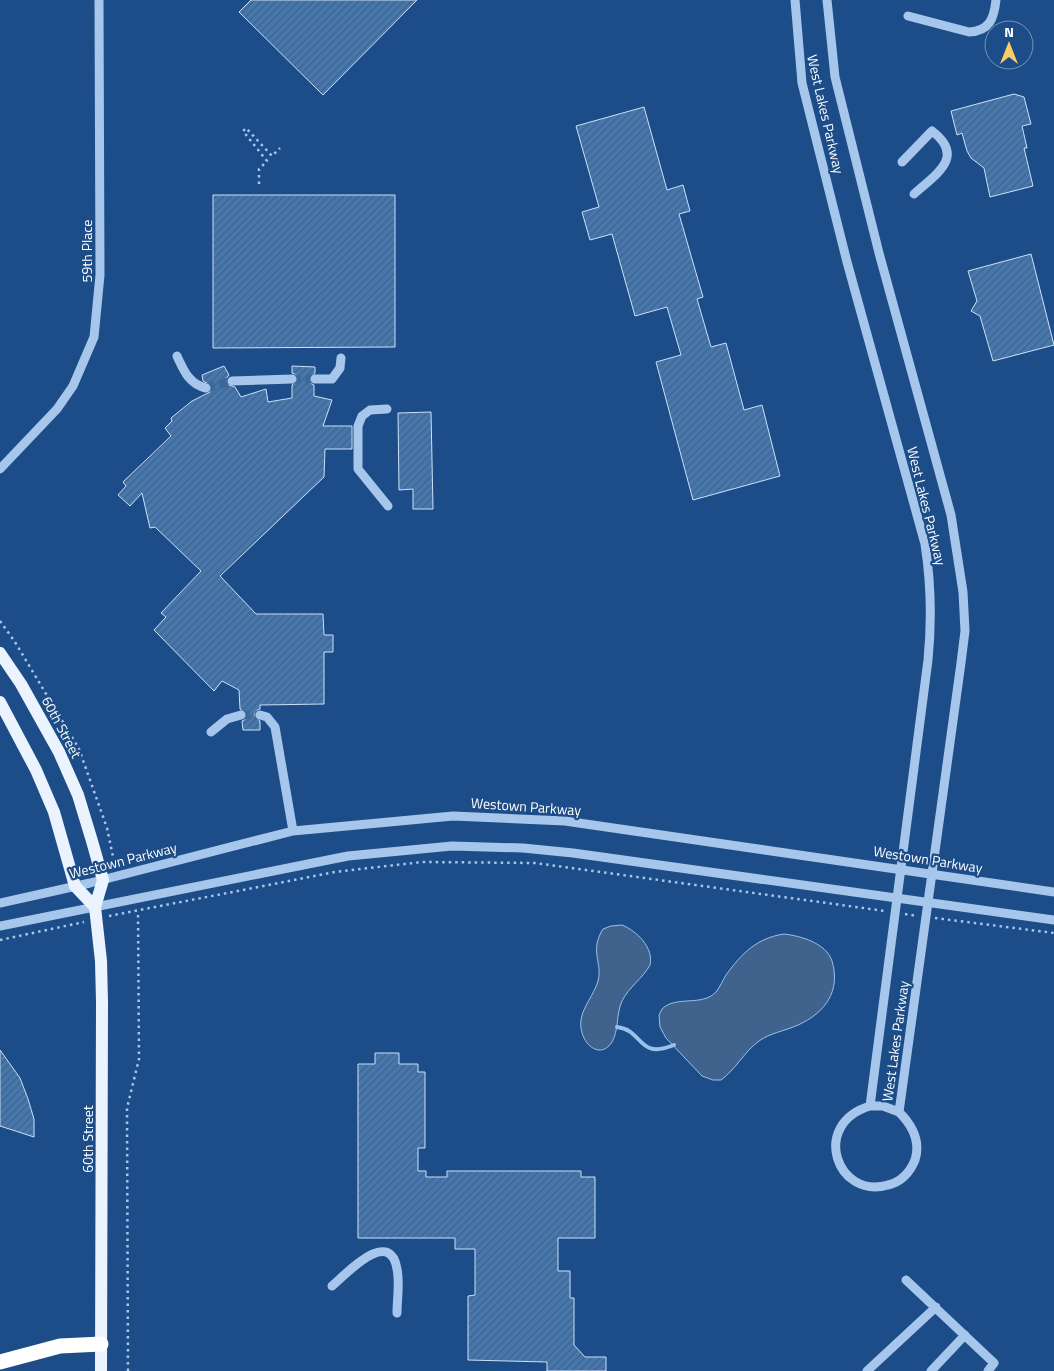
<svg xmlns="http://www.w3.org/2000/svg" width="1054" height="1371" viewBox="0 0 1054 1371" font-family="'Titillium Web',sans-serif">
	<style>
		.water { fill: #40638d; stroke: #9ac1ed }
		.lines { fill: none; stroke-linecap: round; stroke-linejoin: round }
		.stream { stroke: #9ac1ed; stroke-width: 4 }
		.building { fill: url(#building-hatch); stroke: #cce0f8 }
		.minor-tunnel { stroke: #3f689a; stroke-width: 9; stroke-dasharray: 9 4.5; stroke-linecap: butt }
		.path { stroke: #a7c6eb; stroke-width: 2.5; stroke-dasharray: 2.5 4; stroke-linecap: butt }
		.minor { stroke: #a7c6eb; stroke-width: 9 }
		.major { stroke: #ebf3fe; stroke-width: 12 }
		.highway { stroke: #fff; stroke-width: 15 }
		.labels { text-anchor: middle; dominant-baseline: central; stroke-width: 4.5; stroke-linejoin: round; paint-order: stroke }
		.street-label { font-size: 14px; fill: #fff; stroke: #1d4d88 }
	</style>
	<defs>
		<pattern id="building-hatch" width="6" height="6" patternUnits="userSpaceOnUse" patternTransform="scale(1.25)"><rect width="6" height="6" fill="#4577b1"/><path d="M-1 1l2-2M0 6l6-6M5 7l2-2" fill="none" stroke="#48627e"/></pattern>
	</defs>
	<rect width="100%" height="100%" fill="#1d4d88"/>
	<!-- water -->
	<path class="water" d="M622,925C637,931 654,948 650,965C643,978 629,987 622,1001C616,1014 619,1030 612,1042C599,1062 578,1041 581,1020C583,1006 594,995 598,981C603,963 589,951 603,929L611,926Z
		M784,934C801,936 826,943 832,961C841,991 825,1013 798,1025C785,1031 770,1033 759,1041C744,1052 736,1069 721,1080H713L702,1076L666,1038L660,1027L659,1015L662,1009C676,995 702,1007 716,992C720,987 723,980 726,975C742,953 757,938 784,934Z"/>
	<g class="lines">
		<!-- stream -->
		<path class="stream" d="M617,1027C644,1030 637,1060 674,1045"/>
	</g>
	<!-- building -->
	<path class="building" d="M251,0H417L323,95L239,12Z
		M1014,94L1024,97L1031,124L1022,126L1027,148H1024L1033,186L990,197L984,168L971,158L967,151L962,133L957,135L951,111Z
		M644,107L667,190L683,185L690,211L679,214L703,297L697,299L711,347L726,343L744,410L762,405L780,476L693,500L656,362L681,355L667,307L635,316L612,234L590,240L582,212L599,207L576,126Z
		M213,195H395V347L213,348Z
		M1031,254L1054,345L993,361L980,316L971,311L977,301L968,271Z
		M224,366L229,375L226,379V384L235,387L241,397L266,389L268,402L292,398V385L298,379L297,375L292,373V366L315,367V373L309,379L310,383L314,385V396L332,400L323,426H352V449H325L324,477L220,576L256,614H323L324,635H333V652H324V704L260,705V709L255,711L254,716L260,721V730H243L242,721L246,719L247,714L240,709L239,690L222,681L214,691L154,630L166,617L161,613L201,571L155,527L150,528L142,493L130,506L118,495L126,486L123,482L171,436L165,428L172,421L171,418L192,401L210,392L212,386L203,381L202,375Z
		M431,412L433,509H413V489L399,490L398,413Z
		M0,1050L20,1078L28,1099L34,1119V1137L0,1126Z
		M375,1053H399V1064H418V1072H425V1148H418V1171H426V1177H447V1171H581V1177H595V1238H558V1271H570V1298H574V1345L585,1357H606V1371H547V1362L468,1360V1296L475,1295V1249H455V1238H358V1064H375Z"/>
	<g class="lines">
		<!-- minor-tunnel -->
		<path class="minor-tunnel" d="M292,379H315
			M206,388L232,381
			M241,715H260"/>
		<!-- path -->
		<path class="path" d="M259,184V169L267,161L243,131L246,128L272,156L280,148
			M0,621L15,642L79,749L107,828L115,866
			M905,914L917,916
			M109,916L335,872L422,862L535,863L885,911
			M935,918L1054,933
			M0,940L84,922
			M128,1371L127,1108L139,1059L138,912"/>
		<!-- minor -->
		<path class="minor" d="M795,0L802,83L847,262L925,544C931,583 932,620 928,660L870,1106C810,1124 837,1200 888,1185C901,1182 910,1172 915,1160C921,1141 912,1125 899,1112L961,663L965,631L963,592L951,515L879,253L835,77L827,0
			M908,16L969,32C990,31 994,18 996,0
			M902,162L932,131C966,157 936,174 914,194
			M177,356C184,371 189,384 206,388
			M315,379H332L340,368L341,358
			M232,381L292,379
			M387,409L370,410L362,416L358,426V469L388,506
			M0,469L57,409L73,386L94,337L100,275L99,0
			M260,715L267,717L275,727L293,831
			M211,732L227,719L241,715
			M0,903L90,883L293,831L453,816L565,821L1054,892
			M0,926L348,856L452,846L523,848L573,853L1054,920
			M870,1106H883L899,1112
			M906,1280L994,1363L988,1371
			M332,1286C345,1275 390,1226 397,1269C400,1283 397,1299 397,1313
			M867,1371L936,1307
			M931,1371L965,1335"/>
		<!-- major -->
		<path class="major" d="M0,653L21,684L59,752L78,795L92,841L103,880L95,907L101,961L102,1002L101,1371
			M0,702L36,770L54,812L75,886L95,907"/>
		<!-- highway -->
		<path class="highway" d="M0,1362L60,1346L101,1344"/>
	</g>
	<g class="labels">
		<!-- street labels -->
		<g class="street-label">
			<text transform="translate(826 114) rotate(77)">West Lakes Parkway</text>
			<text transform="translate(86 251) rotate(-90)">59th Place</text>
			<text transform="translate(927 506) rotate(76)">West Lakes Parkway</text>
			<text transform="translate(62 727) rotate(62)">60th Street</text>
			<text transform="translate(526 806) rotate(4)">Westown Parkway</text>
			<text transform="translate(928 859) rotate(9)">Westown Parkway</text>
			<text transform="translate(123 860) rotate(-14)">Westown Parkway</text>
			<text transform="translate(895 1041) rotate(-82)">West Lakes Parkway</text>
			<text transform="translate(87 1139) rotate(-90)">60th Street</text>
		</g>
	</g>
	<!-- north arrow -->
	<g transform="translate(1009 45)"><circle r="24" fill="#1d4d88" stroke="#7794b8"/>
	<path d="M0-4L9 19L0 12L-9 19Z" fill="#fbce65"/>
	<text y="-8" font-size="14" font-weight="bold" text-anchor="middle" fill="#ffffff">N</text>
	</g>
</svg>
